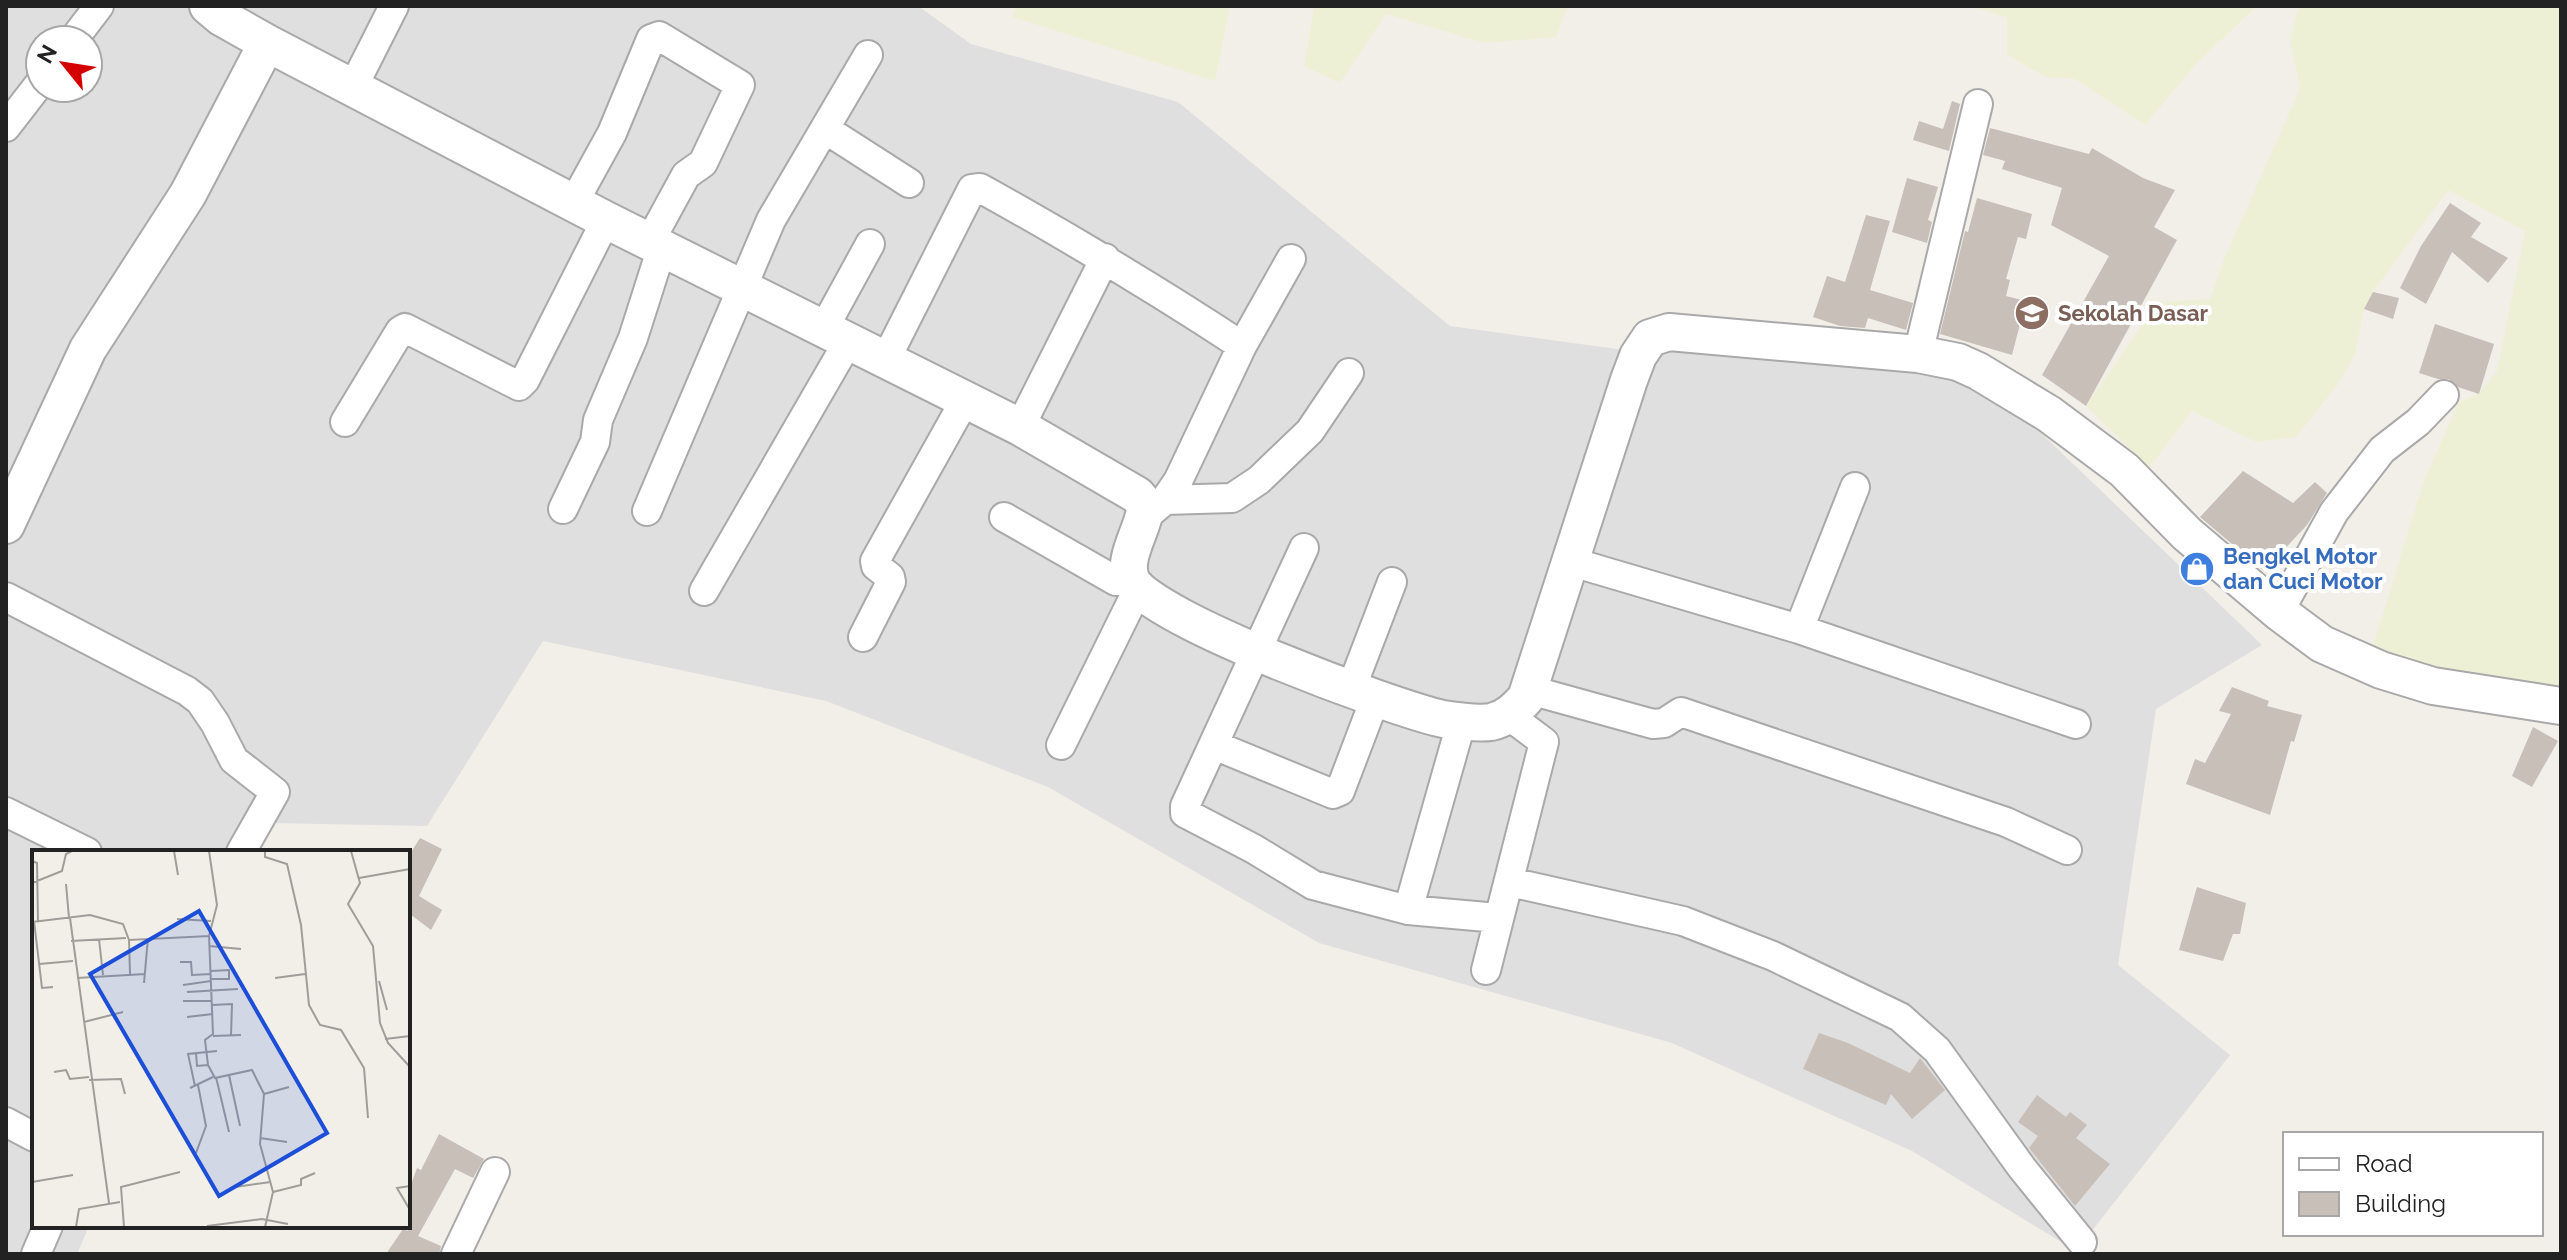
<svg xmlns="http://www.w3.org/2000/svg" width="2567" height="1260" viewBox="0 0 2567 1260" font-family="Raleway,sans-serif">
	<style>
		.residential { fill: #e0dfdf; fill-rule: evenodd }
		.farmland { fill: #eef0d5 }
		.building { fill: #c7bfb8 }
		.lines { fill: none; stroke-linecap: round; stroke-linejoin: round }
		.minor-casing { stroke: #a9a9a9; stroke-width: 32 }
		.tertiary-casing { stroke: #a9a9a9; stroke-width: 40 }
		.minor { stroke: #fff; stroke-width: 28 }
		.tertiary { stroke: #fff; stroke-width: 36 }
		.labels { text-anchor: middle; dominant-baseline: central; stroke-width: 8; stroke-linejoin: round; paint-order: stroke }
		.education-label { font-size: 22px; font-weight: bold; fill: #785e54; stroke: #fff; text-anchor: start }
		.shop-label { font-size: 22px; font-weight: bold; fill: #366cbe; stroke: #fff; text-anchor: start }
		.inset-road { fill: none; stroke: #9f9d99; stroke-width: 2 }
		.view { fill: #1d4ed8; fill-opacity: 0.15; stroke: #1d4ed8; stroke-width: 4 }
		.inset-edge { fill: none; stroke: #222; stroke-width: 4 }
	</style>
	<rect width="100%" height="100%" fill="#f2efe9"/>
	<!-- residential -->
	<path class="residential" d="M6,6H918L971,44L1178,102L1450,326L1624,350L1879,346L2017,410L2262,645L2156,709L2118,965L2230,1055L2076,1251L1912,1151L1672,1043L1319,943L1048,787L826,701L543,641L427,826L268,823L255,852H34V1226H89L77,1254H6ZM40,40H88V88H40Z"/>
	<!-- farmland -->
	<path class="farmland" d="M1016,6H1230L1215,81L1012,17Z
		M1314,6H1568L1556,37L1484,43L1386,14L1340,83L1304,66Z
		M1972,6H2257L2197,63L2145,125L2075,79L2046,77L2007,55V18Z
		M2299,6H2561V706L2381,670L2373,646L2424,480L2459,402L2479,394L2497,371L2525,231L2448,190L2373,292L2364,309L2355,354L2337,386L2296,437L2256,442L2192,411L2149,468L2086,406L2158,302L2210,299L2224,259L2300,89L2290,40Z"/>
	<!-- building -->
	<path class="building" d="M1952,101L1960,104L1949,151L1913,140L1919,121L1943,129Z
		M1990,128L2089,154L2092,148L2143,178L2175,190L2154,227L2177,240L2086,406L2042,375L2109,256L2051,225L2062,188L2002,169L2005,161L1983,155Z
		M1907,178L1938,187L1928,220L1932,222L1927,243L1892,232Z
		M1977,198L2032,214L2026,239L2018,237L2006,279L2010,280L2006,296L2026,301L2012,355L1940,334L1965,231L1968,232Z
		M2450,203L2481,223L2471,237L2508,258L2488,283L2452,252L2426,304L2400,288L2421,246Z
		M1866,215L1890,221L1870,290L1913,303L1906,330L1868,318L1865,328L1840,326L1813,317L1827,276L1845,282Z
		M2373,292L2399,298L2393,319L2364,309Z
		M2435,324L2494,344L2479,394L2458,387L2449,379H2438L2419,373Z
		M2243,471L2293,503L2315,482L2327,493L2307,525L2264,571L2200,517Z
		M2232,687L2269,701L2267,706L2302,715L2294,742L2291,741L2270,815L2186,784L2195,759L2205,763L2231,714L2219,711Z
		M2533,727L2558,741L2532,787L2512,776Z
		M420,838L442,849L419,896L442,910L431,930L410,914L408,919V857Z
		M2197,887L2246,903L2240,934H2233L2223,961L2179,950Z
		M1819,1033L1848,1043L1910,1073L1920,1058L1945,1090L1912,1119L1891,1094L1886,1105L1803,1069Z
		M2037,1095L2066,1117L2070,1112L2087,1125L2076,1138L2110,1164L2075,1206L2029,1148L2038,1136L2018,1122Z
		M439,1134L484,1159L473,1178L455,1169L418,1236L441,1246L439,1254H386L403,1229L408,1231V1193L417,1168L421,1170Z"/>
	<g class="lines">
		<!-- minor casing -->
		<g class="minor-casing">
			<path id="minor" d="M73,40L99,6
				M352,89L394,6
				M6,127L40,83
				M825,129L909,183
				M574,202L612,133L651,39L659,36L740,85L703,163L686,175L650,241
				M824,328L870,244
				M1918,354L1978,104
				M886,359L972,189L980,188C1070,238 1157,290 1242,346
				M345,422L400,331L405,328L519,386L525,380L606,220
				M1020,427L1105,258
				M1165,500L1232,498L1259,480L1310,431L1349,373
				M563,509L595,442L598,420L633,338L662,247
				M647,511L771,220L868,55
				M1004,517L1116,581H1132
				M1145,517L1165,500L1178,481L1242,346L1291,259
				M1304,548L1185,806V813L1254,849L1313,885L1408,910L1498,918
				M1572,562L1799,629L2076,724
				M704,591L849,340
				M6,597L187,691L200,701L215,723L234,760L275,792L241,852
				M2279,612L2334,512L2382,450L2418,422L2444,395
				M1799,629L1855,487
				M863,637L891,582L890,577L876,566L875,561L965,400
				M1351,689L1392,582
				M1530,690L1653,724L1664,723L1681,712L2006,822L2067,850
				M1061,745L1138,589
				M1214,745L1333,794L1340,791L1375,699
				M6,812L87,852
				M1510,882L1683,921L1773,956L1900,1017L1937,1050L2022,1168L2082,1242
				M1408,910L1462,720
				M1486,970L1544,742L1508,715
				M6,1122L34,1137
				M36,1254L48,1226
				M456,1254L495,1172"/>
		</g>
		<!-- tertiary casing -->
		<g class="tertiary-casing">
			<path id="tertiary" d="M208,6L221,17L267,43
				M6,525L88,349L188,194L267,43L606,220L1020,427L1137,495L1144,503L1145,510C1142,532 1121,560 1132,581C1151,619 1393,708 1443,719C1456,721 1478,724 1491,722C1506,719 1516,709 1526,698L1629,380L1638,356L1650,338L1669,332L1918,354L1958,362L1978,371L2049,414L2124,470L2187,534L2279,612L2322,644L2381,670L2433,686L2561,706"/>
		</g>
		<!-- minor -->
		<use href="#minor" class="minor"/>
		<!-- tertiary -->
		<use href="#tertiary" class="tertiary"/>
	</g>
	<!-- icons -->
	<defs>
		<g id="school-disc" transform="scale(1.8)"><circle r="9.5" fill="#8d6e63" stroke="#fff"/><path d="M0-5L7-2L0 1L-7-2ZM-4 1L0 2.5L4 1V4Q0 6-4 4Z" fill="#fff"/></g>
		<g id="shop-disc" transform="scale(1.8)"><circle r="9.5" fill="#3f7fe0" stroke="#fff"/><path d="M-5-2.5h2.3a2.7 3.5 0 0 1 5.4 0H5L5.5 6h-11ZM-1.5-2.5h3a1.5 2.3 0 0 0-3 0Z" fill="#fff"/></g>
	</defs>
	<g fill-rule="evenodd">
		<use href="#school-disc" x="2032" y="313"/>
		<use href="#shop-disc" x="2197" y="569"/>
	</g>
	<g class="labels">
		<!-- education labels -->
		<g class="education-label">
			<text x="2058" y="313">Sekolah Dasar</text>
		</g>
		<!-- shop labels -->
		<g class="shop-label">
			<text x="2223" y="556">Bengkel Motor<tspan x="2223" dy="25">dan Cuci Motor</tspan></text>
		</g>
	</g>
	<!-- overview -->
	<g transform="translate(32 850)">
		<rect width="378" height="378" fill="#f2efe9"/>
		<path class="inset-road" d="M142,1L146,25M233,1V7L255,14L269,75L277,155L288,175L309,180L332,218L336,268M319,1L328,33L316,54L341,96L348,173L356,193L378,217M0,11L5,13L6,71M327,28L378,19M0,33L30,21L34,4L40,1M34,34L37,68M38,68L77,353M145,69L179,71M2,71L10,138L21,137M0,72L58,65L91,74L97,90L177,86L181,184L173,190L176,215L183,228L220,220L232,244L228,294L241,342L233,377M177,86L185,55L177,1M67,89L71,125M97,90L98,124M39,91L94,88M177,96L209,99M148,112H159L160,125L179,124M7,114L41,111M179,121L197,120V129H179M45,128L113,124M243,128L273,124M347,131L355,160M112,133L116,88M151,135L179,131M155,142L206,139M151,151H180M180,155L200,154L199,186M155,167L181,164M52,172L91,162M181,186L209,185M353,189L378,186M164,203L165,216L176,215M22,222L34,220L38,229L57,227M197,225L208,276M184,227L197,282M57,230L89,229L93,244M163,236L156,204L185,201M158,238L181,227M232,244L257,237M228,288L255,292M164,303L174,276L166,235M0,332L41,325M378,336L365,338L378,360M203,337L239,332M241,342L269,335V329L283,323M175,376L230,369L256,374M44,377L47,359L88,352M92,377L89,337L148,322"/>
		<path class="view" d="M167,61L295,283L187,346L58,124Z"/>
		<rect width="378" height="378" class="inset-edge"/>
	</g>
	<!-- border -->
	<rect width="2567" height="1260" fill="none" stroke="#222222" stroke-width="16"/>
	<!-- legend -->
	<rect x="2283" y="1132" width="260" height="104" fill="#ffffff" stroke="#a7a7a7" stroke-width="2"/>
	<rect x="2299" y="1158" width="40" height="12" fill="#ffffff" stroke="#a7a7a7" stroke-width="2"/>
	<text x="2355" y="1172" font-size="24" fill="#222222">Road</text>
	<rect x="2299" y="1192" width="40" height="24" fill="#c7bfb8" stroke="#a7a7a7" stroke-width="2"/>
	<text x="2355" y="1212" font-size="24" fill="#222222">Building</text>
	<!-- north arrow -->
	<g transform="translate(64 64) rotate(300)"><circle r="38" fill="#ffffff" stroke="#a7a7a7" stroke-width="2"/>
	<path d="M0-6L14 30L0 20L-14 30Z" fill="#d40000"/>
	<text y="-12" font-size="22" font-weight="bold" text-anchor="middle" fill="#222222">N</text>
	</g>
</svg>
